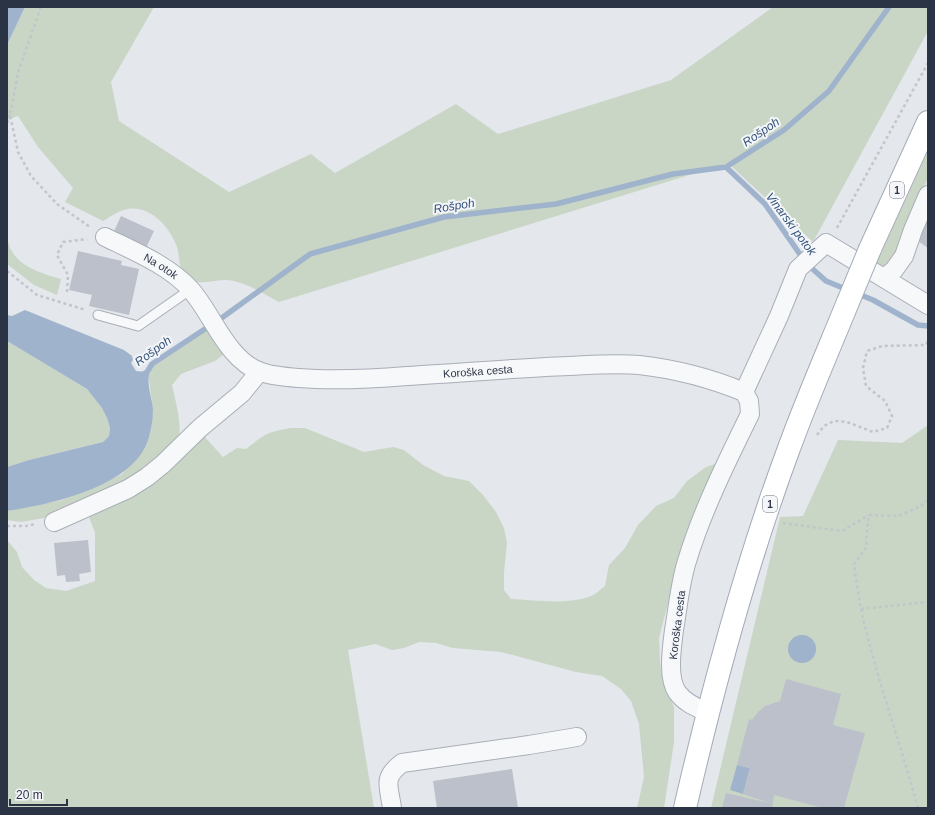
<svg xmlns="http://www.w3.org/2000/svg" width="935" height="815" viewBox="0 0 935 815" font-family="Arial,sans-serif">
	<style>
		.green { fill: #c9d6c5 }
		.water { fill: #9fb4cc }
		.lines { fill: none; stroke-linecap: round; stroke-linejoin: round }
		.stream { stroke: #9fb4cc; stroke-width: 5.5 }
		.building { fill: #bbc0ca }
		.service-casing { stroke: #a9aeb7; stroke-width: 11 }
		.minor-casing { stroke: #a9aeb7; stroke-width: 20 }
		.primary-casing { stroke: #a3abb8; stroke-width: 24 }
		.path { stroke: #c2c5cb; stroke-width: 2.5; stroke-dasharray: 3 3; stroke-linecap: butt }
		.service { stroke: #f7f8fa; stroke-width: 9 }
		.minor { stroke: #f7f8fa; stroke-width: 18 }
		.primary { stroke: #fff; stroke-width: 22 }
		.primary-bridge-casing { stroke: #a3abb8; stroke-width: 24; stroke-linecap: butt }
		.primary-bridge { stroke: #fff; stroke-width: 22 }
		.labels { text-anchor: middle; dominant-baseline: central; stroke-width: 4; stroke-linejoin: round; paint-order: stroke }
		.shield { fill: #f4f6f9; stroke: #676e7b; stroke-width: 1 }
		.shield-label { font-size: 10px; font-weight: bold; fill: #2b3445 }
		.street-label { font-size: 11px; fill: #2b3445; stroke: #f4f6f9 }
		.water-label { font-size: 12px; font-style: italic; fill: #34527a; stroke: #f4f6f9 }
	</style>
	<rect width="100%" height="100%" fill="#e4e7ec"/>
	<!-- green -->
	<path class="green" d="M25,7H154L111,82L119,121L229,192L311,154L335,173L456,104L498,134L671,80L773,7H928V31L813,242L728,163L279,302C263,294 245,281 226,280C213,279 199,287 187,278C178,272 180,256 177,247C170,227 150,205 128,209C119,210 110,217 103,221L65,202L73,188L38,147L18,116L7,120V45Z
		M928,154V178L911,216L908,231L888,267L874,269L926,155Z
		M7,238C8,241 9,246 11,250C20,267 43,274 61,279L57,295L34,285L7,264Z
		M209,329L222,346L223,355L215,361L181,374L172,385C175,400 183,425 178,440L141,475L50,517L21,522L7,520V511L62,500L106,482L122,474L146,446L150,434L153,409L148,373L152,367Z
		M7,341L87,389L102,408L107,418L110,428L109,436L103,442L29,460L7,467Z
		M928,425V808H711L780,517L803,516L838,440L902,443Z
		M291,428H305L364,452L393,447L404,450L423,465L444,476L469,481L483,495L496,512L504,528L507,543L504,572V590L511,599C534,600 575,606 595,594C598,592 602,588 605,586L609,565L625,548L638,525L656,506L674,498L687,481L706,467L718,463L680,557L659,638L660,662L663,683L674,707V742L664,808H637L644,777L639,724L631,701L621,689L602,676L576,672L501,652L453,648L436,643L419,642L404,648L392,650L375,644L348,650L374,808H7V540L17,552L22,567L34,580L46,588L66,591L95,581V533L88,514L203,435L223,457L237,448L246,449C265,434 267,432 291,428Z"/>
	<!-- water -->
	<path class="water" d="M7,7H25L7,45Z
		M25,310L109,344L124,350L132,356L133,360L131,363L136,371L147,372L149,375C147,386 152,398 153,409C153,416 152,425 150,433C140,486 52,504 7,511V467L29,460L103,442L109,436L110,428L107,418L102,408L87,389L7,341V315L12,316Z
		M788 649a14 14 0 1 1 28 0a14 14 0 1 1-28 0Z
		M737,765L750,768L743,794L730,790Z"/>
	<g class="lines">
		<!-- stream -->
		<path class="stream" d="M726,167L765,204L806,263L826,281L848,290
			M856,293L873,300L918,325L928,326
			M142,375L147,372L152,364L223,317L310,254L444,217L556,204L673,174L726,167L784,130L829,91L889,7"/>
	</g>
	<!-- building -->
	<path class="building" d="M121,216L154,231L146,248L110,240Z
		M928,221V248L915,239Z
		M78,251L122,261L121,265L139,269L129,315L89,306L92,295L69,290Z
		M88,540L91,572L79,574L80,581L66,582L65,575L57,576L54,543Z
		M786,679L841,694L833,725L865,733L844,808H823L774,795L772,808H722L726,793L770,803L743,794L750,768L737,765L749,719L752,720L758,712L765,706L780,701Z
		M512,769L518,808H437L433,781Z"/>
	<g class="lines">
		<!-- service casing -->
		<g class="service-casing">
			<path id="service" d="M98,315L138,326L191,289"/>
		</g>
		<!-- minor casing -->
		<g class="minor-casing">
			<g id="minor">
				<path id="s1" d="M105,237C134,251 170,266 191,290C213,315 227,360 261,372C272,376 286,377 299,378C335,381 371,379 407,376C461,373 515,368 569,366C592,365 616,363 639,365C675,369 710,378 744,392L749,401L750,414C727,461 702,511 687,561C680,583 678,607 674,630C672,647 667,677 677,692C685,703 696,707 707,712"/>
				<path d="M884,278L894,270L904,256L913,230L928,195"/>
				<path d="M744,392L779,316L798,269L826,243L928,305"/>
				<path d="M54,522L128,489L147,477L163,464L200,428L242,393L259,372"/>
				<path d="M392,808C389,786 382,778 402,763L529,745L577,737"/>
			</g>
		</g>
		<!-- primary casing -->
		<g class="primary-casing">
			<path id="primary" d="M870,249L928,122
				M685,808C713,687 745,567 788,451C806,401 828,351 848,302"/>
		</g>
		<!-- path -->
		<path class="path" d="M41,7L19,69L10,115L18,152L31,176L57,204L90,227
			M7,123L10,115
			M837,228L928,63
			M7,271L37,295L86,310
			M67,292L68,275L57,255L63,242L87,239
			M817,435L824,426L834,421L847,422L873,432L887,428L892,416L885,401L866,386L863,368L867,351L882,346L926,345L928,341
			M783,523L842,531L869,515
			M7,526H26L36,524
			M861,609L928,602
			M918,808C900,742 876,677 861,609C858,594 856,579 854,564L866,548L867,529L869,515L899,516L921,506L928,500"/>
		<!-- service -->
		<use href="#service" class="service"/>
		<!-- minor -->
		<use href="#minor" class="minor"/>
		<!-- primary -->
		<use href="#primary" class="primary"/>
		<!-- primary-bridge casing -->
		<g class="primary-bridge-casing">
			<path id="primary-bridge" d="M848,302L870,249"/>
		</g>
		<!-- primary-bridge -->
		<use href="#primary-bridge" class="primary-bridge"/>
	</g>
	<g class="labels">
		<!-- shield labels -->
		<g class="shield">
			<rect x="890" y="182" width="14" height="16" rx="3"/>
			<rect x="763" y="496" width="14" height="16" rx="3"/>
		</g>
		<g class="shield-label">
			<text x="897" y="190">1</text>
			<text x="770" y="504">1</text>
		</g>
		<!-- street labels -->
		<g class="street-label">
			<text stroke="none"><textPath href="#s1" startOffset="63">Na otok</textPath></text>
			<text stroke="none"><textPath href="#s1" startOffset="429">Koroška cesta</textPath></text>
			<text transform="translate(677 625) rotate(-83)">Koroška cesta</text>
		</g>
		<!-- water labels -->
		<g class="water-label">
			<text transform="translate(761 132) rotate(-34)">Rošpoh</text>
			<text transform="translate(454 206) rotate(-9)">Rošpoh</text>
			<text transform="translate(791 224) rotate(53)">Vinarski potok</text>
			<text transform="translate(153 351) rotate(-36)">Rošpoh</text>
		</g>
	</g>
	<!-- border -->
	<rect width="935" height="815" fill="none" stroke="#2b3445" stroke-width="16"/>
	<!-- scale -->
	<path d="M10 799v6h57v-6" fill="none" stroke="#2b3445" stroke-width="2"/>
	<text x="16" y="799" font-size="12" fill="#2b3445" stroke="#f4f6f9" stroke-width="3" paint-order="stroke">20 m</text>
</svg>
